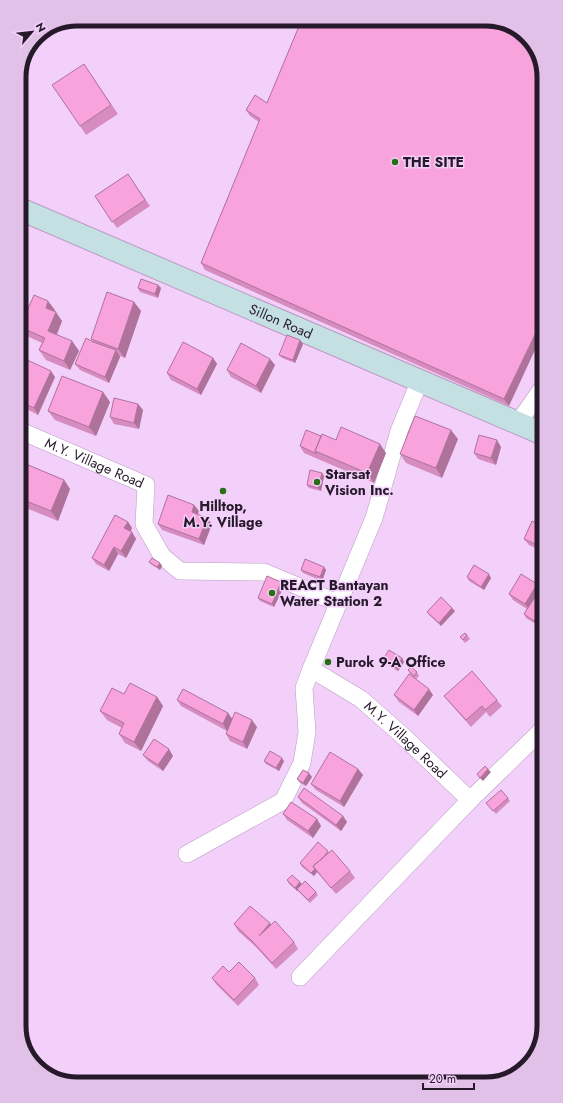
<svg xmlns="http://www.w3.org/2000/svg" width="563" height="1103" viewBox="0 0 563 1103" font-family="Jost,sans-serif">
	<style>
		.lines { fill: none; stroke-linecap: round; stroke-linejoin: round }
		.street-casing { stroke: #bb9bc3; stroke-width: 18 }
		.secondary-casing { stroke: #bb9bc3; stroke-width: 24 }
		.street { stroke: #fff; stroke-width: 17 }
		.secondary { stroke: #c4e0e2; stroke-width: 22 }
		.wall { fill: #d68cbe }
		.shaded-wall { fill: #ae729b }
		.building { fill: #f9a3dd; stroke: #ae729b }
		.poi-dot { fill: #277012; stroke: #f2d0fa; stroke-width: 1.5 }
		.labels { text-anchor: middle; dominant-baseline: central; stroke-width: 3; stroke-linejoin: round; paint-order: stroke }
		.poi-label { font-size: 14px; font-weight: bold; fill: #261929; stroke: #f2d0fa; text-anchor: start }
		.street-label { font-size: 14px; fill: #261929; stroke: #f2d0fa }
		.rim { fill: none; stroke: #261929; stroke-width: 5 }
	</style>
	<rect width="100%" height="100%" fill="#f2d0fa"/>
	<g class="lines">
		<!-- street casing -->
		<g class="street-casing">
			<g id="street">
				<path id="s1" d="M420,380L399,431L374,518L311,669L361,699L403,736L470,800L543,729"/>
				<path d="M518,423L541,390"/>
				<path id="s2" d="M21,431L146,485L144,524L162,556L180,571L264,572L338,603"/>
				<path d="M187,854L283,801L302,763L307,732L304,688L311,669"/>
				<path d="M300,977L470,800"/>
			</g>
		</g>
		<!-- secondary casing -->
		<g class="secondary-casing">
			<g id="secondary">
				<path id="s3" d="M20,209L541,433"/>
			</g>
		</g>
		<!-- street -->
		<use href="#street" class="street"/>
		<!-- secondary -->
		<use href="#secondary" class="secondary"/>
	</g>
	<!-- wall -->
	<path class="wall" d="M302,19L509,406L205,270L201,263L259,122L250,116L246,110L267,103Z
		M90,73L118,114L86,135L80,126Z
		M128,174L150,206L117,228L95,196Z
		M158,285L161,288L158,298L140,292L138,288Z
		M134,302L141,311L125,358L120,356V357L109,383L80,370L75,364L93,342L91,339Z
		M55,310L54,311L62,321L57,335L72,341L79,351L70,370L46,360L39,350L42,343L27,336L20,327Z
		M303,344L295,363L282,358L279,355Z
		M20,355L23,356L25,359L55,377L38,415L21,406Z
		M213,358L217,364L201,395L171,380L167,373Z
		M270,359L275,365L261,393L231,377L227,370Z
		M103,392L110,402L96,436L55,420L48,411Z
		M138,404L143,410L139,429L114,424L110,417Z
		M321,436L386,453L374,483L304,453L300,446Z
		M458,439L442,478L406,463L400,454Z
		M501,447L496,465L478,459L474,453Z
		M21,462L64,480L70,489L58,521L21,506Z
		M322,473L324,476L321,491L309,488L307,485Z
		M194,505L199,511L198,514L212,524L204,545L162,530L158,524Z
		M128,522L132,528L131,531L136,539L126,558L118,554L109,571L96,564L92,558Z
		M542,525V551L529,545L524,539Z
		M149,562L160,563L162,566L160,570L152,565Z
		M324,567L326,570L322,581L303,573L301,570Z
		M467,577L491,578L484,590L469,581Z
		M281,582L284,586L274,607L260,601L258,598Z
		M542,590L537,598L542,601V614L536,624L526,618L524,614L527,609L513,600L509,594Z
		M455,611L441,626L429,615L427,612Z
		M467,635L470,639L465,643L460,637Z
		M402,658L404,662L398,671L385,663L383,659Z
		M408,670L417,672L419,676L416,679L410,674Z
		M124,694L157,697L163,706L141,751L125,743L119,734L122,728L107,720L100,711Z
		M394,695H433L418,716L399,702Z
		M444,696L497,700L502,706L490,717L486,712L471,727L449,702Z
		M177,700L228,713L232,719L257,727L247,749L230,741L226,734L227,731L181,706Z
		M143,755L173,756L163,771L148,761Z
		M264,761H284L279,771L266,764Z
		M358,769L363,775L344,807L316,790L311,784Z
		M312,777L306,786L300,783L297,779Z
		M298,797L343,816L347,822L341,831L302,803Z
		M508,798L510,801L496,814L486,803Z
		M283,814L317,819L321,826L313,838L287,820Z
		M329,852L350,871L355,878L336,894L317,872L314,876L302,867L300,863Z
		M287,880L300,882L302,884L316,892L318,895L310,903L298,891H297L289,884Z
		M234,924L271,925L294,942L298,949L276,969L257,948L238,931Z
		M229,972L255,978L259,985L238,1006L216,984L212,978Z"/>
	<!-- shaded-wall -->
	<path class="shaded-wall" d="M21,251L23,254L20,262V254Z
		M158,285L161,288L158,298L155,294Z
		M48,301L55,310L52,317L46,308Z
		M134,302L141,311L125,358L118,349Z
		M56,312L62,321L54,340L48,331Z
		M541,322V337L509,406L504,399Z
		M300,340L303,344L295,363L293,360Z
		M72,341L79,351L70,370L64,361Z
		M116,350L120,357L109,383L105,377Z
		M23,356L29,365L20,383V360Z
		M213,358L217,364L201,395L197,389Z
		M270,359L275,365L261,393L256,386Z
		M51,371L55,377L38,415L34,408Z
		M103,392L110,402L96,436L89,427Z
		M138,404L143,410L139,429L134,423Z
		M451,430L458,439L442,478L436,468Z
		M497,440L501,447L496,465L491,458Z
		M380,444L386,453L374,483L367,473Z
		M322,473L324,476L321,491L318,488Z
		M64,480L70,489L58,521L51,511Z
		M194,505L199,511L196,518L192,512Z
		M207,518L212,524L204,545L199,539Z
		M128,522L132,528L129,534L124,528Z
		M132,532L136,539L126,558L121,551Z
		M114,547L118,554L109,571L104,565Z
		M160,563L162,566L160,570L157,567Z
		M324,567L326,570L322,581L320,577Z
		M489,574L491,578L484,590L481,587Z
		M281,582L284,586L274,607L272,604Z
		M537,584L542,590L530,610L525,604Z
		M542,607V614L536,624L534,621Z
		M452,608L455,611L441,626L439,623Z
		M402,658L404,662L398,671L396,668Z
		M429,689L433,695L418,716L414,710Z
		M157,697L163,706L141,751L134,742Z
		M228,713L233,720L227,731L223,724Z
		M252,720L257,727L247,749L243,742Z
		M169,749L173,756L163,771L158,765Z
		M282,758L284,761L279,771L276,768Z
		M358,769L363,775L344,807L340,801Z
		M488,769L491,772L483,781L480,778Z
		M309,773L312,777L306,786L303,783Z
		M343,816L347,822L341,831L336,825Z
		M317,819L321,826L313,838L308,831Z
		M315,869L317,872L314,876L311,873Z
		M300,882L302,885L297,891L295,888Z
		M270,923L274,930L259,936Z"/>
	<!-- building -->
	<path class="building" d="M302,19H490L521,31L540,55L541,322L504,399L201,263L260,119L246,110L255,95L267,103Z
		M84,64L111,105L80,126L52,85Z
		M128,174L145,200L112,222L95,196Z
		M141,279L158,285L155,294L138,288Z
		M107,292L134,302L118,349L91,339Z
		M34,295L48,301L46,308L56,312L48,331L72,341L64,361L39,350L45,338L20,327Z
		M287,335L300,340L293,360L279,355Z
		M86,338L93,342L116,350L105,377L75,364Z
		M183,342L213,358L197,389L167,373Z
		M241,343L270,359L256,386L227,370Z
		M20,355L23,356L20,360Z
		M25,359L51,371L34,408L21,402L20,368Z
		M62,376L103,392L89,427L48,411Z
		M114,398L138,404L134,423L110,417Z
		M415,416L451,430L436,468L400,454Z
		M341,427L380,444L367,473L315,451L322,434L336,440Z
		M306,430L321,436L315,451L317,454L300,446Z
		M479,435L497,440L491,458L474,453Z
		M21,462L64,480L51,511L21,499Z
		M310,470L322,473L318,488L307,485Z
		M168,495L194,505L192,512L207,518L199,539L158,524Z
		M115,515L128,522L124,528L132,532L121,551L114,547L104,565L92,558Z
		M532,521L542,525V547L524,539Z
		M152,558L160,563L157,567L149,562Z
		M305,559L324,567L320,577L301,570Z
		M474,565L489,574L481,587L467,577Z
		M521,574L537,584L525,604L509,594Z
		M267,576L281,582L272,604L258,598Z
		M441,597L452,608L439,623L427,612Z
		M535,597L542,601V607L534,621L524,614Z
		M465,633L467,635L463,640L460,637Z
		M389,650L402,658L396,668L383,659Z
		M411,667L417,672L414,676L408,670Z
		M472,671L497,700L485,710L482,706L466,720L444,696Z
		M409,674L429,689L414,710L394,695Z
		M130,683L157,697L134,742L119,734L124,723L100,711L112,688L124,694Z
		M183,689L228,713L223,724L177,700Z
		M235,712L252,720L243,742L226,734Z
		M154,739L169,749L158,765L143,755Z
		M270,751L282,758L276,768L264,761Z
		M330,752L358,769L340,801L311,784Z
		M485,766L488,769L480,778L477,774Z
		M303,770L309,773L303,783L297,779Z
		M304,788L343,816L336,825L298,797Z
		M501,790L508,798L493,811L486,803Z
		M291,802L317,819L308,831L283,814Z
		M318,842L328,851L324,857L313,866L315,869L311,873L300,863Z
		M332,850L350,871L331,888L313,866Z
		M292,875L300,882L295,888L287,880Z
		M305,881L316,892L308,900L297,889Z
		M250,906L270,923L259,936L275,921L294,942L272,963L253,942L234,924Z
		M239,962L255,978L234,1000L212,978L223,966L229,972Z"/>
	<!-- markers -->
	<g class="poi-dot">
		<circle cx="395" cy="162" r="4"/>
		<circle cx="317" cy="482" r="4"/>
		<circle cx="223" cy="491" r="4"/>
		<circle cx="272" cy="593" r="4"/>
		<circle cx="328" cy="662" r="4"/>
	</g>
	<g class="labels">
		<!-- poi labels -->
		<g class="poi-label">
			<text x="403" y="162">THE SITE</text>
			<text x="325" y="474">Starsat<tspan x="325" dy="16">Vision Inc.</tspan></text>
			<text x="223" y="506" text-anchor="middle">Hilltop,<tspan x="223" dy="16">M.Y. Village</tspan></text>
			<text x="280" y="585">REACT Bantayan<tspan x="280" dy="16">Water Station 2</tspan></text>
			<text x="336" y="662">Purok 9-A Office</text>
		</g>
		<!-- street labels -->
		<g class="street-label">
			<text stroke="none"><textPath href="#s3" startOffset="284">Sillon Road</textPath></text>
			<text stroke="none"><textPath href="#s2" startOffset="80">M.Y. Village Road</textPath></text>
			<text stroke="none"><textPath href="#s1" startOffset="428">M.Y. Village Road</textPath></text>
		</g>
	</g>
	<!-- crop -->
	<path d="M0 0H563V1103H0ZM77 26H486A51 51 0 0 1 537 77V1026A51 51 0 0 1 486 1077H77A51 51 0 0 1 26 1026V77A51 51 0 0 1 77 26Z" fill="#e2c1e9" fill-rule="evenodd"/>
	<path class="rim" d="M77 26H486A51 51 0 0 1 537 77V1026A51 51 0 0 1 486 1077H77A51 51 0 0 1 26 1026V77A51 51 0 0 1 77 26Z"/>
	<!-- north arrow -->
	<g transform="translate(32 32) rotate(62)" stroke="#f2d0fa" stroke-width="3" paint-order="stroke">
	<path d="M0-3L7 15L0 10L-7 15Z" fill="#261929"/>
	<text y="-6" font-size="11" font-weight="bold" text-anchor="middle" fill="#261929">N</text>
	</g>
	<!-- scale -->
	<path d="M423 1083v6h51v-6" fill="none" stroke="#261929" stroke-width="2"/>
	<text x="429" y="1083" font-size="12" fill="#261929" stroke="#f2d0fa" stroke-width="3" paint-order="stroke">20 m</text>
</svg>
